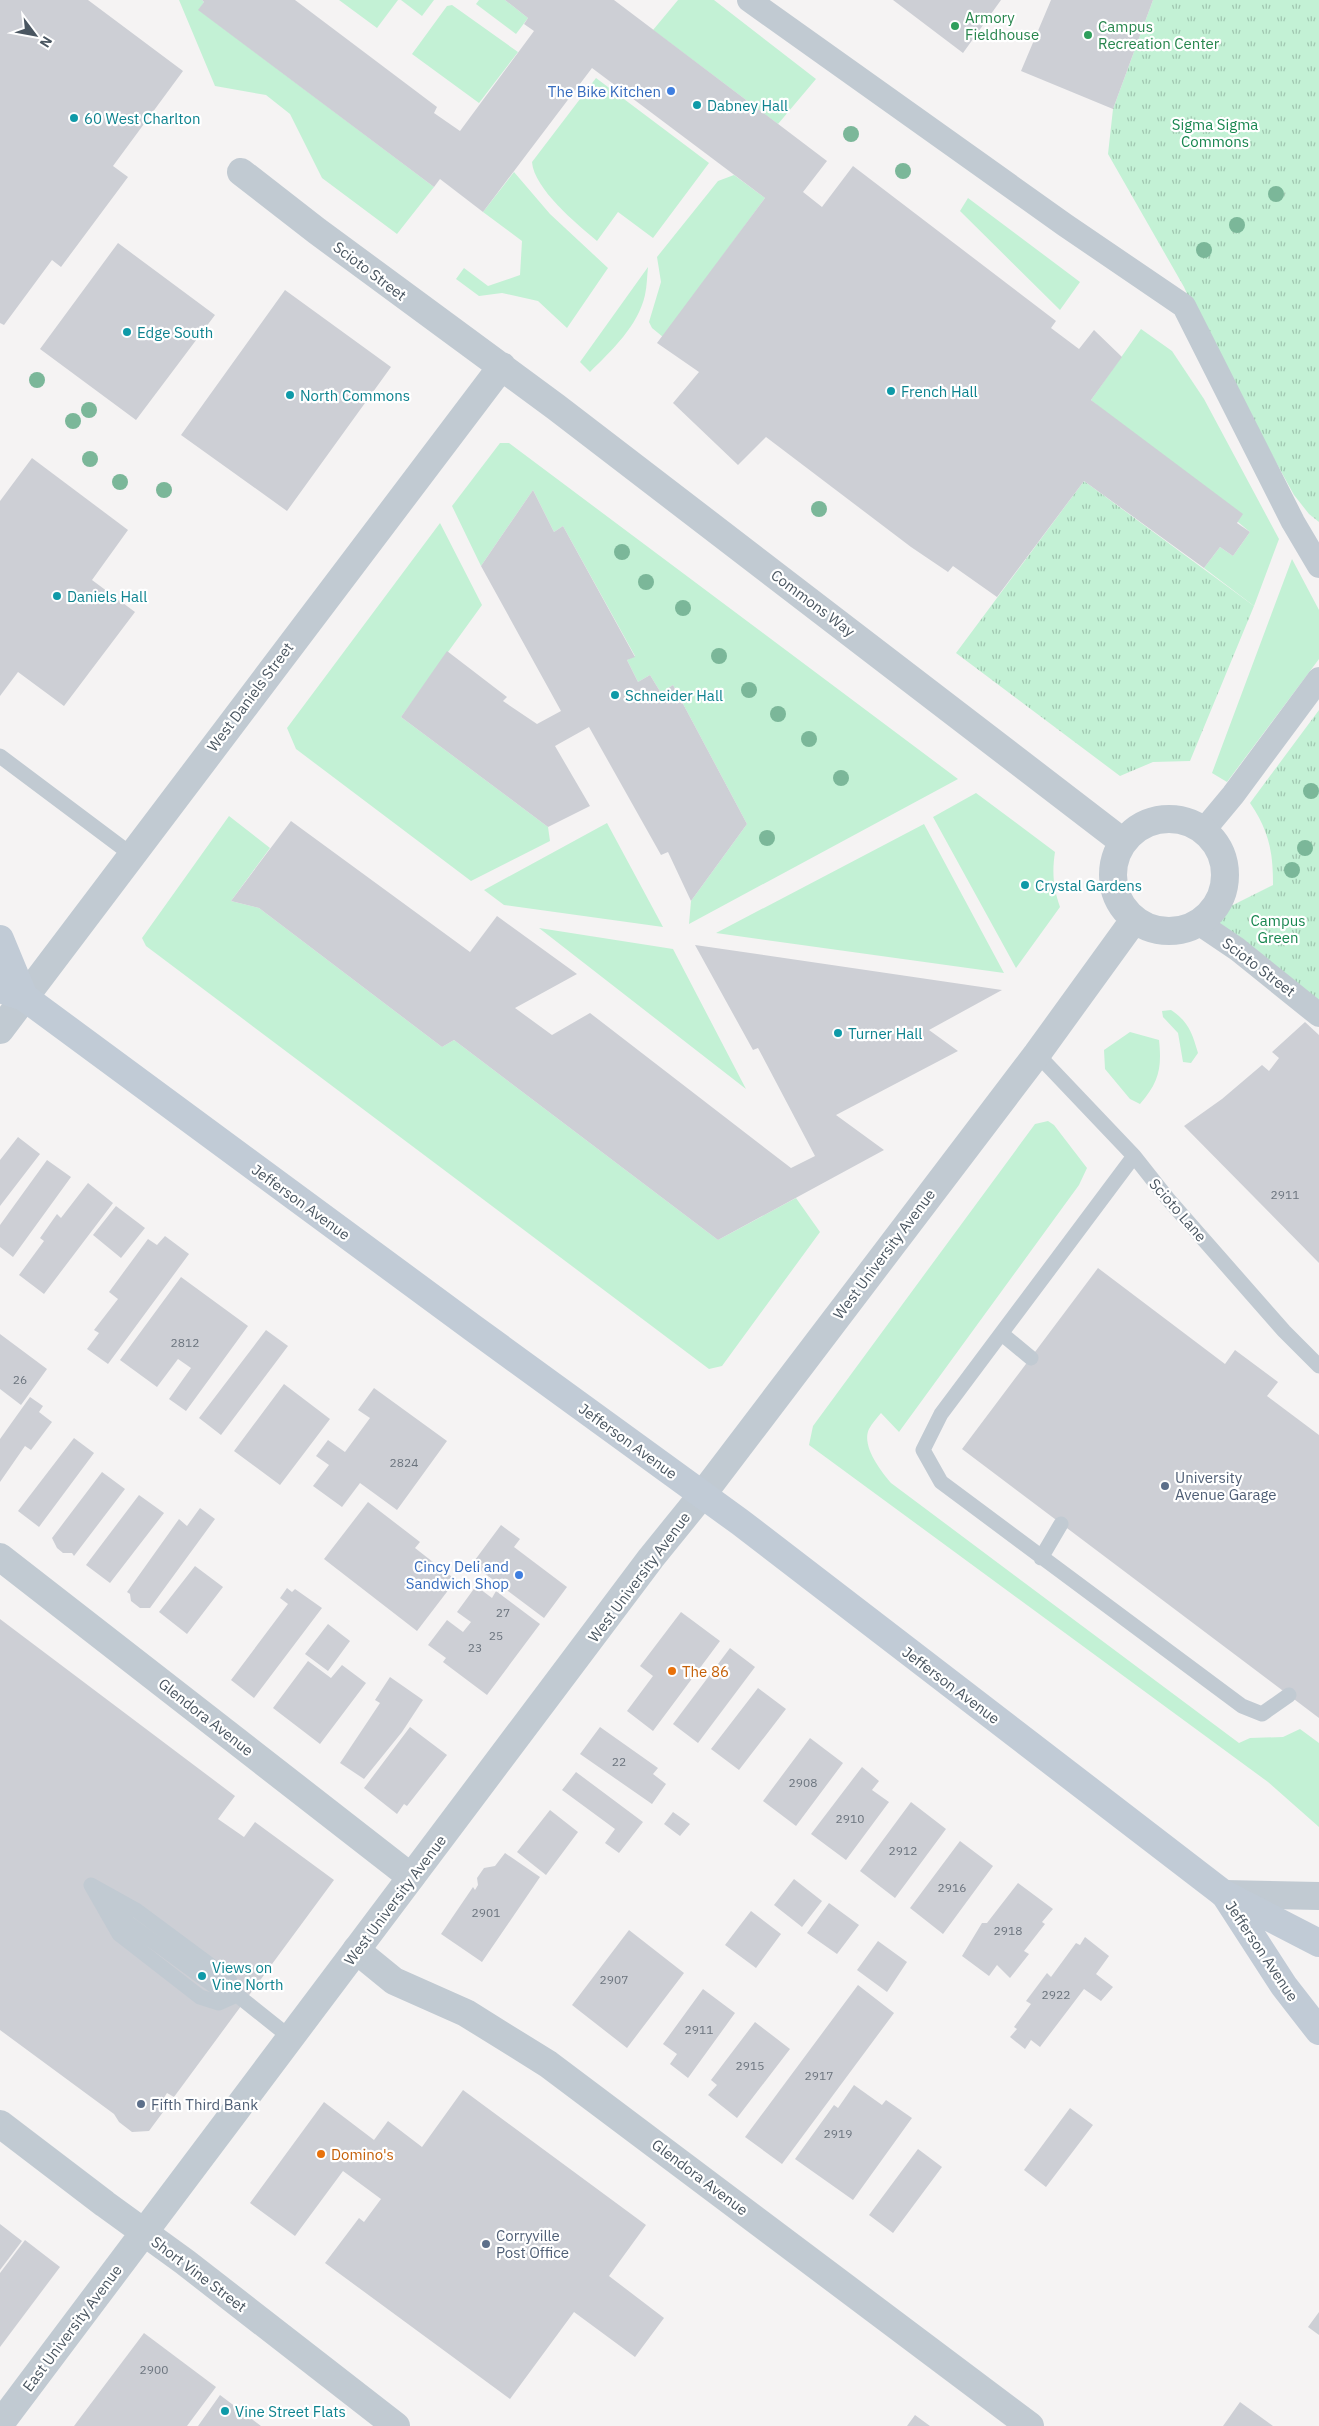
<svg xmlns="http://www.w3.org/2000/svg" width="1319" height="2426" viewBox="0 0 1319 2426" font-family="'IBM Plex Sans',sans-serif">
	<style>
		.green { fill: #c3f1d5 }
		.park { fill: url(#park-tufts) }
		.building { fill: #cdcfd5 }
		.lines { fill: none; stroke-linecap: round; stroke-linejoin: round }
		.service { stroke: #c1cad2; stroke-width: 15 }
		.pedestrian { stroke: #c1cad2; stroke-width: 24 }
		.minor { stroke: #c1cad2; stroke-width: 28 }
		.tertiary { stroke: #c1cad2; stroke-width: 28 }
		.secondary { stroke: #c1cbd6; stroke-width: 28 }
		.tree { fill: #7bb799 }
		.leisure-dot { fill: #2e9e5b; stroke: #fff; stroke-width: 2 }
		.shop-dot { fill: #3f7fe0; stroke: #fff; stroke-width: 2 }
		.culture-dot { fill: #0f9aa8; stroke: #fff; stroke-width: 2 }
		.service-dot { fill: #5c6f8a; stroke: #fff; stroke-width: 2 }
		.food-dot { fill: #e8710a; stroke: #fff; stroke-width: 2 }
		.labels { text-anchor: middle; dominant-baseline: central; stroke-width: 4.5; stroke-linejoin: round; paint-order: stroke }
		.number-label { font-size: 12px; fill: #6b747e }
		.leisure-label { font-size: 15px; fill: #27864d; stroke: #fff; text-anchor: start }
		.shop-label { font-size: 15px; fill: #366cbe; stroke: #fff; text-anchor: end }
		.culture-label { font-size: 15px; fill: #0d838f; stroke: #fff; text-anchor: start }
		.park-label { font-size: 15px; fill: #17864f; stroke: #fff }
		.street-label { font-size: 15px; fill: #4a5661; stroke: #fff }
		.service-label { font-size: 15px; fill: #4e5e75; stroke: #fff; text-anchor: start }
		.food-label { font-size: 15px; fill: #c56008; stroke: #fff; text-anchor: start }
	</style>
	<defs>
		<pattern id="park-tufts" width="24" height="20" patternUnits="userSpaceOnUse" patternTransform="scale(1.25)"><rect width="24" height="20" fill="#c3f1d5"/><path d="M3 7l-1-3M5 7V3M7 7l1-3M15 17l-1-3M17 17v-4M19 17l1-3" fill="none" stroke="#a0c6b0"/></pattern>
	</defs>
	<rect width="100%" height="100%" fill="#f5f3f3"/>
	<!-- green -->
	<path class="green" d="M179,0H202L204,2L199,10L434,187L397,234L322,178L290,114L266,95L215,86Z
		M339,0H398L377,28Z
		M401,0H434L422,16Z
		M479,0H505L528,18L516,34L476,4Z
		M678,0H714L816,79L778,124L653,30Z
		M452,5L518,52L479,103L412,54L447,6Z
		M596,78L709,163L653,238L618,212L597,241C577,224 534,189 532,162Z
		M514,172L550,214L608,268L567,328L538,301L502,293L479,296L456,279L464,268L488,286L520,275L522,241L483,212Z
		M734,175L765,198L663,337L652,328L649,322L661,282L657,257L718,181Z
		M968,198L1080,282L1060,310L960,211Z
		M648,267C647,276 647,286 645,295C638,326 612,350 590,372L580,362Z
		M1141,329L1172,351L1204,399L1279,539L1254,606L1204,568L1220,547L1233,556L1250,532L1091,400Z
		M500,443H509L958,779L689,924L691,901L747,824L673,685L661,693L650,675L638,682L627,660L635,656L563,526L554,532L533,490L481,566L452,506Z
		M440,523L482,605L401,717L548,827L550,841L471,881L296,749L287,728Z
		M1292,559L1319,610V659L1227,782L1212,773Z
		M976,793L1055,852C1052,872 1053,887 1060,907L1016,968L933,817Z
		M229,816L270,848L231,901L259,908L442,1047L454,1040L718,1240L796,1198L820,1232L722,1366L709,1369L146,946L142,938Z
		M607,823L663,927L504,905L484,890Z
		M924,824L1004,973L716,933Z
		M539,928L673,949L746,1089Z
		M1171,1010C1189,1022 1192,1033 1198,1053L1191,1063L1183,1062L1178,1033L1163,1017L1162,1011Z
		M1130,1032L1159,1040C1162,1068 1159,1082 1140,1104L1130,1099L1105,1069L1104,1050Z
		M1048,1121L1054,1125L1087,1168L1079,1185L899,1432L881,1413C877,1418 872,1423 869,1429C861,1446 881,1471 891,1483L1239,1743L1250,1738L1283,1737L1300,1729L1319,1743V1827L1268,1782L809,1445L813,1426L1035,1124Z"/>
	<!-- park -->
	<path class="park" d="M1153,0H1319V522L1309,514L1294,495L1203,329L1184,287L1108,154L1113,109Z
		M1084,481L1254,606L1190,761L1153,762L1120,776L956,653Z
		M1319,710V1015L1197,923L1273,885C1273,851 1269,831 1250,803Z"/>
	<!-- building -->
	<path class="building" d="M0,0H88L183,71L113,166L128,177L61,267L52,260L4,325L0,323Z
		M202,0H295L437,107L434,113L460,131L534,31L524,24L528,18L505,0H614L827,161L803,192L822,207L853,166L1056,321L1051,328L1079,349L1094,330L1122,357L1091,400L1243,514L1237,523L1250,532L1233,556L1220,547L1204,568L1084,481L997,597L953,566L948,572L911,547L766,437L738,465L673,403L699,372L657,343L765,198L592,68L483,212L440,179L434,187L198,10L204,2Z
		M893,0H1001L963,53Z
		M1051,0H1153L1113,109L1021,71Z
		M118,243L215,315L136,420L40,349Z
		M285,290L391,367L287,511L181,435Z
		M32,458L128,530L92,580L135,612L64,706L18,672L0,696V501Z
		M533,490L554,532L563,526L635,657L627,660L638,682L650,675L661,693L673,685L747,824L691,901L668,852L661,855L589,727L555,746L590,806L548,827L401,717L447,651L507,697L503,701L537,724L561,711L481,566Z
		M291,821L470,952L497,916L577,974L515,1008L552,1035L590,1013L791,1168L815,1156L758,1048L753,1050L695,945L1002,990L929,1030L958,1051L836,1115L884,1150L718,1240L454,1040L442,1047L259,908L231,901Z
		M1305,1022L1319,1035V1263L1184,1126L1222,1099L1262,1065L1269,1071L1279,1058L1272,1052Z
		M18,1137L40,1154L0,1206V1160Z
		M47,1160L71,1177L13,1257L0,1247V1225Z
		M88,1183L113,1203L44,1294L19,1275L44,1241L40,1238L57,1214L61,1218Z
		M116,1206L145,1228L121,1258L93,1235Z
		M165,1236L189,1254L108,1364L87,1349L99,1333L94,1330L118,1299L109,1292L148,1239L157,1245Z
		M1098,1268L1225,1364L1235,1350L1278,1382L1267,1396L1319,1435V1718L962,1449Z
		M181,1277L248,1326L186,1411L169,1399L191,1368L178,1359L157,1387L120,1360Z
		M266,1330L288,1346L221,1435L199,1418Z
		M0,1334L47,1369L21,1405L0,1389Z
		M284,1384L330,1419L280,1485L234,1451Z
		M374,1388L447,1441L397,1510L360,1483L342,1507L313,1486L329,1465L316,1456L328,1440L345,1452L370,1418L358,1410Z
		M30,1397L43,1406L39,1412L52,1422L31,1450L25,1446L0,1482V1439Z
		M74,1438L94,1453L39,1527L18,1511Z
		M102,1472L125,1489L74,1556L72,1553H63L57,1548L52,1538Z
		M139,1495L164,1513L110,1583L86,1565Z
		M368,1502L420,1542L415,1548L456,1580L417,1631L324,1559Z
		M200,1508L215,1519L150,1608H140L131,1601L130,1594L127,1592L179,1519L187,1526Z
		M501,1525L520,1539L514,1547L567,1587L544,1618L472,1564Z
		M195,1566L223,1587L187,1634L159,1612Z
		M476,1586L492,1598L496,1591L540,1624L487,1695L443,1662L446,1658L428,1645L447,1620L463,1632L471,1622L457,1612Z
		M287,1588L292,1592L295,1589L322,1608L254,1698L231,1680L288,1604L280,1598Z
		M681,1612L720,1641L653,1731L627,1711L653,1676L640,1666Z
		M0,1619L235,1796L218,1819L244,1837L255,1822L334,1880L174,2097L167,2093L160,2104L166,2108L149,2131L132,2132L119,2122L114,2114L0,2030Z
		M328,1624L350,1641L328,1671L305,1654Z
		M730,1648L755,1667L698,1743L673,1724Z
		M308,1661L331,1678L342,1665L366,1683L320,1744L273,1708Z
		M390,1677L423,1700L402,1732L364,1779L340,1763L380,1703L375,1700Z
		M758,1688L786,1709L739,1770L711,1749Z
		M410,1727L447,1755L407,1806L404,1804L397,1814L364,1788Z
		M600,1727L658,1768L653,1774L666,1784L652,1804L580,1754Z
		M810,1738L843,1763L796,1826L763,1801Z
		M862,1767L879,1781L872,1790L889,1802L846,1860L811,1834Z
		M576,1772L643,1822L619,1853L605,1843L615,1829L562,1790Z
		M911,1802L946,1829L895,1898L860,1871Z
		M550,1810L578,1832L546,1875L517,1852Z
		M673,1812L690,1824L680,1836L664,1824Z
		M960,1841L993,1866L943,1934L910,1908Z
		M505,1853L540,1877L482,1962L441,1934L473,1887L475,1890L478,1885L477,1878L484,1868L495,1866Z
		M794,1879L822,1901L802,1927L774,1905Z
		M1018,1883L1053,1909L1042,1922L1045,1924L1024,1951L1029,1954L1010,1978L997,1965L989,1976L962,1956L982,1923H987Z
		M829,1903L859,1925L837,1954L807,1933Z
		M751,1911L781,1934L756,1968L725,1945Z
		M629,1930L684,1973L627,2048L572,2005Z
		M1085,1937L1109,1956L1096,1974L1113,1987L1101,2001L1084,1989L1040,2047L1031,2040L1025,2049L1010,2037L1017,2029L1014,2027L1031,2004L1026,2001L1047,1973L1051,1977L1076,1943L1080,1945Z
		M878,1941L907,1962L887,1992L857,1970Z
		M858,1985L894,2013L782,2164L745,2137Z
		M703,1989L735,2013L688,2078L670,2064L677,2054L663,2044Z
		M755,2022L790,2049L737,2118L708,2095L717,2085L711,2080Z
		M854,2085L882,2105L886,2100L912,2118L853,2200L795,2159L834,2105L838,2108Z
		M463,2090L646,2225L609,2276L664,2318L635,2357L574,2312L510,2399L325,2263L359,2218L364,2222L381,2199L343,2171L295,2236L250,2203L324,2102L374,2140L388,2121L422,2147Z
		M1070,2108L1093,2125L1046,2187L1024,2170Z
		M918,2149L942,2167L893,2233L869,2215Z
		M0,2224L22,2241L0,2270Z
		M25,2240L60,2267L0,2347V2273Z
		M1319,2312V2335L1308,2327Z
		M144,2333L216,2387L187,2426H74Z
		M220,2395L261,2426H198Z
		M1240,2402L1273,2426H1223Z
		M915,2415L930,2426H907Z"/>
	<g class="lines">
		<!-- service -->
		<path class="service" d="M0,756L132,855
			M1037,1054L1134,1156L1168,1199L1284,1331L1319,1366
			M1134,1156L941,1414L923,1450L941,1482L1242,1706L1262,1714L1289,1695
			M1002,1334L1031,1358
			M1041,1558L1061,1524
			M91,1885L136,1910L229,1979L237,1995L219,2003L200,1997L119,1934Z
			M106,1900L128,1923L221,1991L237,1995L291,2038"/>
		<!-- pedestrian -->
		<path class="pedestrian" d="M749,0L1065,225L1184,306L1293,522L1319,566
			M1203,831L1233,795L1319,679
			M1197,922L1237,949L1319,1015"/>
		<!-- minor -->
		<path class="minor" d="M241,172L317,231L556,407L1123,842
			M1113 875a56 56 0 1 1 112 0a56 56 0 1 1-112 0Z
			M0,1030L502,366
			M702,1495L1037,1054L1134,920
			M0,1557L411,1877
			M1224,1894L1319,1896
			M356,1950L394,1981L466,2013L548,2064L1030,2426"/>
		<!-- tertiary -->
		<path class="tertiary" d="M0,2124L105,2204L185,2262L396,2426
			M0,2424L651,1558L702,1495"/>
		<!-- secondary -->
		<path class="secondary" d="M0,939L24,997
			M0,989L24,997L473,1328L740,1522L1224,1894L1319,1943
			M1225,1895L1284,1986L1319,2031"/>
	</g>
	<!-- trees -->
	<g class="tree">
		<circle cx="851" cy="134" r="8"/>
		<circle cx="903" cy="171" r="8"/>
		<circle cx="1276" cy="194" r="8"/>
		<circle cx="1237" cy="225" r="8"/>
		<circle cx="1204" cy="250" r="8"/>
		<circle cx="37" cy="380" r="8"/>
		<circle cx="89" cy="410" r="8"/>
		<circle cx="73" cy="421" r="8"/>
		<circle cx="90" cy="459" r="8"/>
		<circle cx="120" cy="482" r="8"/>
		<circle cx="164" cy="490" r="8"/>
		<circle cx="819" cy="509" r="8"/>
		<circle cx="622" cy="552" r="8"/>
		<circle cx="646" cy="582" r="8"/>
		<circle cx="683" cy="608" r="8"/>
		<circle cx="719" cy="656" r="8"/>
		<circle cx="749" cy="690" r="8"/>
		<circle cx="778" cy="714" r="8"/>
		<circle cx="809" cy="739" r="8"/>
		<circle cx="841" cy="778" r="8"/>
		<circle cx="1311" cy="791" r="8"/>
		<circle cx="767" cy="838" r="8"/>
		<circle cx="1305" cy="848" r="8"/>
		<circle cx="1292" cy="870" r="8"/>
	</g>
	<!-- markers -->
	<g class="leisure-dot">
		<circle cx="955" cy="26" r="5"/>
		<circle cx="1088" cy="35" r="5"/>
	</g>
	<g class="shop-dot">
		<circle cx="671" cy="91" r="5"/>
		<circle cx="519" cy="1575" r="5"/>
	</g>
	<g class="culture-dot">
		<circle cx="697" cy="105" r="5"/>
		<circle cx="74" cy="118" r="5"/>
		<circle cx="127" cy="332" r="5"/>
		<circle cx="891" cy="391" r="5"/>
		<circle cx="290" cy="395" r="5"/>
		<circle cx="57" cy="596" r="5"/>
		<circle cx="615" cy="695" r="5"/>
		<circle cx="1025" cy="885" r="5"/>
		<circle cx="838" cy="1033" r="5"/>
		<circle cx="202" cy="1976" r="5"/>
		<circle cx="225" cy="2411" r="5"/>
	</g>
	<g class="service-dot">
		<circle cx="1165" cy="1486" r="5"/>
		<circle cx="141" cy="2104" r="5"/>
		<circle cx="486" cy="2244" r="5"/>
	</g>
	<g class="food-dot">
		<circle cx="672" cy="1671" r="5"/>
		<circle cx="321" cy="2154" r="5"/>
	</g>
	<g class="labels">
		<!-- number labels -->
		<g class="number-label">
			<text x="1285" y="1194">2911</text>
			<text x="185" y="1342">2812</text>
			<text x="20" y="1379">26</text>
			<text x="404" y="1462">2824</text>
			<text x="503" y="1612">27</text>
			<text x="496" y="1635">25</text>
			<text x="475" y="1647">23</text>
			<text x="619" y="1761">22</text>
			<text x="803" y="1782">2908</text>
			<text x="850" y="1818">2910</text>
			<text x="903" y="1850">2912</text>
			<text x="952" y="1887">2916</text>
			<text x="486" y="1912">2901</text>
			<text x="1008" y="1930">2918</text>
			<text x="614" y="1979">2907</text>
			<text x="1056" y="1994">2922</text>
			<text x="699" y="2029">2911</text>
			<text x="750" y="2065">2915</text>
			<text x="819" y="2075">2917</text>
			<text x="838" y="2133">2919</text>
			<text x="154" y="2369">2900</text>
		</g>
		<!-- leisure labels -->
		<g class="leisure-label">
			<text x="965" y="17">Armory<tspan x="965" dy="17">Fieldhouse</tspan></text>
			<text x="1098" y="26">Campus<tspan x="1098" dy="17">Recreation Center</tspan></text>
		</g>
		<!-- shop labels -->
		<g class="shop-label">
			<text x="661" y="91">The Bike Kitchen</text>
			<text x="509" y="1566">Cincy Deli and<tspan x="509" dy="17">Sandwich Shop</tspan></text>
		</g>
		<!-- culture labels -->
		<g class="culture-label">
			<text x="707" y="105">Dabney Hall</text>
			<text x="84" y="118">60 West Charlton</text>
			<text x="137" y="332">Edge South</text>
			<text x="901" y="391">French Hall</text>
			<text x="300" y="395">North Commons</text>
			<text x="67" y="596">Daniels Hall</text>
			<text x="625" y="695">Schneider Hall</text>
			<text x="1035" y="885">Crystal Gardens</text>
			<text x="848" y="1033">Turner Hall</text>
			<text x="212" y="1967">Views on<tspan x="212" dy="17">Vine North</tspan></text>
			<text x="235" y="2411">Vine Street Flats</text>
		</g>
		<!-- park labels -->
		<g class="park-label">
			<text x="1215" y="124">Sigma Sigma<tspan x="1215" dy="17">Commons</tspan></text>
			<text x="1278" y="920">Campus<tspan x="1278" dy="17">Green</tspan></text>
		</g>
		<!-- street labels -->
		<g class="street-label">
			<text transform="translate(370 271) rotate(37)">Scioto Street</text>
			<text transform="translate(813 603) rotate(37)">Commons Way</text>
			<text transform="translate(250 697) rotate(-53)">West Daniels Street</text>
			<text transform="translate(1259 967) rotate(37)">Scioto Street</text>
			<text transform="translate(301 1202) rotate(36)">Jefferson Avenue</text>
			<text transform="translate(1178 1210) rotate(49)">Scioto Lane</text>
			<text transform="translate(884 1254) rotate(-53)">West University Avenue</text>
			<text transform="translate(628 1441) rotate(36)">Jefferson Avenue</text>
			<text transform="translate(639 1577) rotate(-53)">West University Avenue</text>
			<text transform="translate(951 1685) rotate(37)">Jefferson Avenue</text>
			<text transform="translate(206 1717) rotate(38)">Glendora Avenue</text>
			<text transform="translate(395 1900) rotate(-53)">West University Avenue</text>
			<text transform="translate(1262 1951) rotate(56)">Jefferson Avenue</text>
			<text transform="translate(700 2177) rotate(37)">Glendora Avenue</text>
			<text transform="translate(199 2274) rotate(37)">Short Vine Street</text>
			<text transform="translate(72 2328) rotate(-53)">East University Avenue</text>
		</g>
		<!-- service labels -->
		<g class="service-label">
			<text x="1175" y="1477">University<tspan x="1175" dy="17">Avenue Garage</tspan></text>
			<text x="151" y="2104">Fifth Third Bank</text>
			<text x="496" y="2235">Corryville<tspan x="496" dy="17">Post Office</tspan></text>
		</g>
		<!-- food labels -->
		<g class="food-label">
			<text x="682" y="1671">The 86</text>
			<text x="331" y="2154">Domino's</text>
		</g>
	</g>
	<!-- north arrow -->
	<g transform="translate(35 35) rotate(122)" stroke="#ffffff" stroke-width="4" paint-order="stroke">
	<path d="M0-4L9 19L0 12L-9 19Z" fill="#4a5661"/>
	<text y="-8" font-size="14" font-weight="bold" text-anchor="middle" fill="#4a5661">N</text>
	</g>
</svg>
